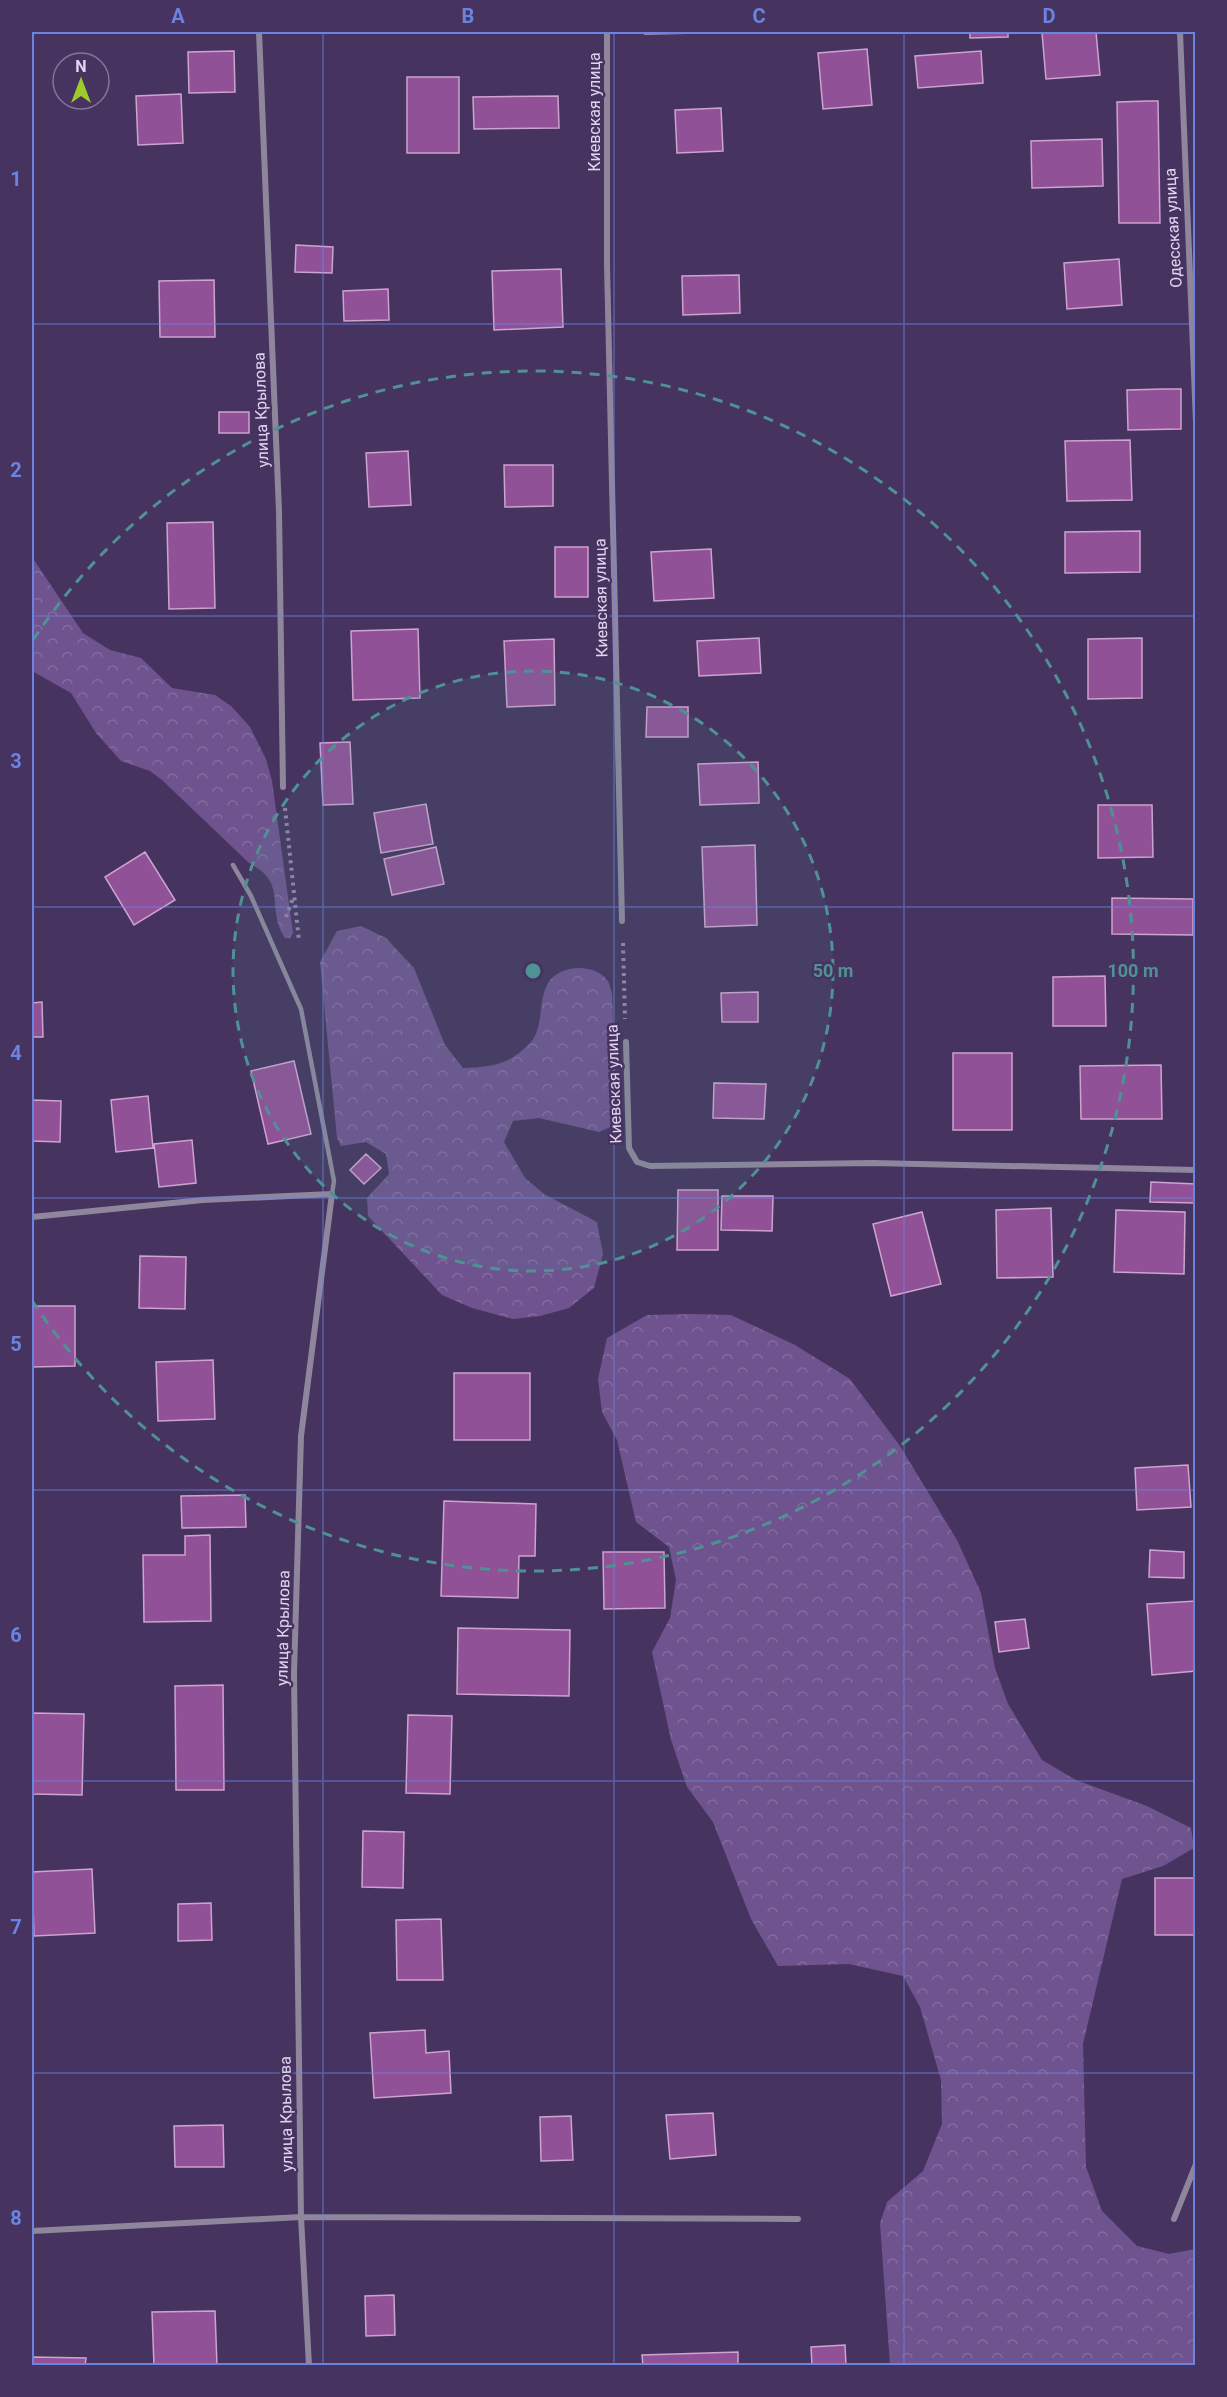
<svg xmlns="http://www.w3.org/2000/svg" width="1227" height="2397" viewBox="0 0 1227 2397" font-family="Roboto,sans-serif">
	<style>
		.forest { fill: url(#forest-crowns) }
		.building { fill: #915197; stroke: #cda3d0; stroke-width: 1.5 }
		.lines { fill: none; stroke-linecap: round; stroke-linejoin: round }
		.path { stroke: #9484a8; stroke-width: 4; stroke-dasharray: 3 4.5; stroke-linecap: butt }
		.lane { stroke: #8f869d; stroke-width: 4.5 }
		.street { stroke: #8f869d; stroke-width: 6 }
		.grid { fill: none; stroke: #6b84e2; stroke-width: 1.5; stroke-opacity: 0.55 }
		.ring { fill: none; stroke: #4e9295; stroke-width: 3; stroke-dasharray: 10 8 }
		.labels { text-anchor: middle; dominant-baseline: central; stroke-width: 5; stroke-linejoin: round; paint-order: stroke }
		.street-label { font-size: 16px; fill: #e0d5f0; stroke: #47335f }
		.centre { fill: #4e9295; stroke: #47335f; stroke-width: 3 }
		.ring-label { font-size: 18px; text-anchor: middle; font-weight: bold; fill: #4e9295; stroke: #47335f; stroke-width: 5; stroke-linejoin: round; paint-order: stroke }
		.neatline { fill: none; stroke: #6b84e2; stroke-width: 2 }
		.grid-label { font-size: 20px; text-anchor: middle; font-weight: bold; fill: #6b84e2 }
	</style>
	<defs>
		<pattern id="forest-crowns" width="20" height="18" patternUnits="userSpaceOnUse" patternTransform="scale(1.5)"><rect width="20" height="18" fill="#6f538f"/><path d="M2 6a3 3 0 1 1 6 0M12 15a3 3 0 1 1 6 0" fill="none" stroke="#836b9f"/></pattern>
	</defs>
	<rect width="100%" height="100%" fill="#47335f"/>
	<!-- forest -->
	<path class="forest" d="M32,557L83,633L110,650L141,658L172,688L215,695L231,706L250,727L266,759L272,781L293,933L290,938H285C265,908 289,883 249,863L162,780L150,771L121,761L96,733L71,693L32,671Z
		M361,926L386,938L414,968L445,1045L463,1068C490,1067 510,1065 530,1043C544,1028 538,1002 547,985C557,965 593,962 607,980C610,983 610,989 612,993L617,1124L599,1132L539,1118L513,1121L504,1142L525,1178L544,1194L597,1222L603,1254L594,1288L569,1308L540,1316L513,1319L472,1308L442,1295L368,1216L367,1198L389,1174L386,1154L366,1142L341,1146L337,1138L320,962L337,931Z
		M692,1314L731,1315L795,1345L850,1379L900,1446L957,1540L981,1593L995,1668L1008,1704L1042,1760L1076,1780L1147,1806L1191,1828L1194,1848L1163,1866L1122,1879L1083,2044L1086,2167L1102,2211L1137,2246L1169,2254L1195,2249V2365H890L880,2223L887,2202L923,2171L942,2124L941,2080L920,2007L903,1976L849,1964L778,1966L751,1919L713,1822L687,1787L671,1740L652,1652L670,1618L676,1580L669,1547L636,1522L617,1440L602,1412L598,1379L607,1338L647,1315Z"/>
	<!-- building -->
	<path class="building" d="M645,32H699V33L645,34Z
		M970,32H1008V37L970,38Z
		M1096,32L1100,75L1046,79L1042,33Z
		M867,49L872,105L823,109L818,53Z
		M234,51L235,92L189,93L188,52Z
		M981,51L983,83L918,88L915,56Z
		M407,77H459V153H407Z
		M181,94L183,143L138,145L136,96Z
		M558,96L559,128L474,129L473,97Z
		M1148,101H1158L1160,223H1119L1117,102Z
		M721,108L723,151L677,153L675,110Z
		M1102,139L1103,186L1032,188L1031,141Z
		M296,245L333,247L332,273L295,272Z
		M1119,259L1122,305L1067,309L1064,263Z
		M561,269L563,327L494,330L492,271Z
		M739,275L740,313L683,315L682,276Z
		M214,280L215,337H160L159,281Z
		M388,289L389,320L344,321L343,291Z
		M1164,389H1181V429L1128,430L1127,390Z
		M219,412H249V433H219Z
		M1130,440L1132,500L1067,501L1065,441Z
		M408,451L411,505L369,507L366,453Z
		M504,465H553V506L505,507Z
		M213,522L215,608L169,609L167,523Z
		M1140,531V572L1065,573V532Z
		M555,547H588V597H555Z
		M711,549L714,598L654,601L651,552Z
		M418,629L420,698L353,700L351,631Z
		M759,638L761,673L699,676L697,641Z
		M1142,638V698L1088,699V639Z
		M554,639L555,705L507,707L504,641Z
		M647,707H688V737H646Z
		M350,742L353,804L323,805L320,743Z
		M758,762L759,803L700,805L698,764Z
		M426,804L433,844L381,853L374,813Z
		M1098,805H1152L1153,857L1098,858Z
		M755,845L757,925L705,927L702,847Z
		M436,847L444,884L392,895L384,859Z
		M145,852L175,900L134,925L105,877Z
		M1112,898L1193,899V935L1112,934Z
		M1105,976L1106,1026H1053V977Z
		M758,992V1022H722L721,993Z
		M42,1002L43,1037H32V1003Z
		M953,1053H1012V1130H953Z
		M294,1061L311,1134L268,1144L251,1071Z
		M1161,1065L1162,1119H1081L1080,1066Z
		M714,1083L766,1084L764,1119L713,1118Z
		M148,1096L153,1148L116,1152L111,1100Z
		M32,1100L61,1101L60,1142L32,1141Z
		M192,1140L196,1183L159,1187L154,1144Z
		M366,1154L381,1168L364,1184L350,1170Z
		M1151,1182L1196,1184V1203L1150,1202Z
		M678,1190H718V1250H677Z
		M722,1196H773L772,1231L721,1230Z
		M1051,1208L1053,1277L997,1278L996,1210Z
		M1116,1210L1185,1212L1184,1274L1114,1272Z
		M922,1212L941,1284L891,1296L873,1224Z
		M140,1256L186,1257L185,1309L139,1308Z
		M32,1306H75V1366L32,1367Z
		M213,1360L215,1419L158,1421L156,1362Z
		M454,1373H530V1440H454Z
		M1188,1465L1191,1507L1137,1510L1135,1468Z
		M245,1495L246,1527L182,1528L181,1496Z
		M444,1501L536,1504L535,1556H519L518,1598L441,1596Z
		M210,1535L211,1621L144,1622L143,1555H185V1536Z
		M1150,1550L1184,1552V1578L1149,1577Z
		M603,1552H664L665,1608L604,1609Z
		M1196,1601V1671L1152,1675L1147,1604Z
		M1025,1619L1029,1648L999,1652L995,1622Z
		M458,1628L570,1630L569,1696L457,1694Z
		M223,1685L224,1790H176L175,1686Z
		M32,1713L84,1714L82,1795L32,1794Z
		M408,1715L452,1716L450,1794L406,1793Z
		M363,1831L404,1832L403,1888L362,1887Z
		M92,1869L95,1933L34,1936L32,1872Z
		M1155,1878H1196V1935H1155Z
		M211,1903L212,1940L178,1941V1904Z
		M441,1919L443,1980H397L396,1920Z
		M425,2030L426,2053L449,2051L451,2093L374,2098L370,2033Z
		M713,2113L716,2155L670,2159L666,2115Z
		M571,2116L573,2160L541,2161L540,2117Z
		M223,2125L224,2167H175L174,2126Z
		M394,2295L395,2335L366,2336L365,2296Z
		M215,2311L217,2366H154L152,2312Z
		M845,2345L846,2366H812L811,2347Z
		M738,2352V2366H643L642,2355Z
		M32,2357L86,2358L85,2366H32Z"/>
	<g class="lines">
		<!-- path -->
		<path class="path" d="M285,808L299,941
			M286,917L293,898
			M623,943L625,1019"/>
		<!-- lane -->
		<path class="lane" d="M233,865L251,896L301,1009L334,1181L332,1194"/>
		<!-- street -->
		<path class="street" d="M259,32L279,511L283,787
			M607,32V265L622,921
			M1180,32L1196,422
			M626,1042L629,1148L637,1162L650,1166L873,1163L1196,1170
			M32,1217L203,1200L332,1194L301,1436L294,1674L301,2217L309,2366
			M1174,2219L1196,2164
			M32,2231L301,2217L798,2219"/>
	</g>
	<!-- grid -->
	<path class="grid" d="M323,32V2366M614,32V2366M904,32V2366M32,324H1196M32,616H1196M32,907H1196M32,1198H1196M32,1490H1196M32,1781H1196M32,2073H1196"/>
	<!-- distance rings -->
	<circle cx="533" cy="971" r="300" fill="#4e9295" fill-opacity=".12"/>
	<g class="ring">
		<circle cx="533" cy="971" r="300"/>
		<path d="M33 640A600 600 0 1 1 33 1302"/>
	</g>
	<g class="labels">
		<!-- street labels -->
		<g class="street-label">
			<text transform="translate(594 112) rotate(-90)">Киевская улица</text>
			<text transform="translate(1173 228) rotate(-93)">Одесская улица</text>
			<text transform="translate(261 410) rotate(-92)">улица Крылова</text>
			<text transform="translate(601 598) rotate(-91)">Киевская улица</text>
			<text transform="translate(614 1084) rotate(-92)">Киевская улица</text>
			<text transform="translate(283 1628) rotate(-89)">улица Крылова</text>
			<text transform="translate(286 2114) rotate(-91)">улица Крылова</text>
		</g>
	</g>
	<circle cx="533" cy="971" r="9" class="centre"/>
	<g class="ring-label">
		<text x="833" y="977">50 m</text>
		<text x="1133" y="977">100 m</text>
	</g>
	<!-- border -->
	<rect width="1227" height="2397" fill="none" stroke="#47335f" stroke-width="66"/>
	<!-- north arrow -->
	<g transform="translate(81 81)"><circle r="28" fill="#47335f" stroke="#847499" stroke-width="1.5"/>
	<path d="M0-4.5L10 22L0 15L-10 22Z" fill="#9fca2c"/>
	<text y="-9" font-size="16" font-weight="bold" text-anchor="middle" fill="#e0d5f0">N</text>
	</g>
	<rect x="33" y="33" width="1161" height="2331" class="neatline"/>
	<g class="grid-label">
		<text x="178" y="23">A</text>
		<text x="468" y="23">B</text>
		<text x="759" y="23">C</text>
		<text x="1049" y="23">D</text>
		<text x="16" y="186">1</text>
		<text x="16" y="477">2</text>
		<text x="16" y="768">3</text>
		<text x="16" y="1060">4</text>
		<text x="16" y="1351">5</text>
		<text x="16" y="1642">6</text>
		<text x="16" y="1934">7</text>
		<text x="16" y="2225">8</text>
	</g>
</svg>
